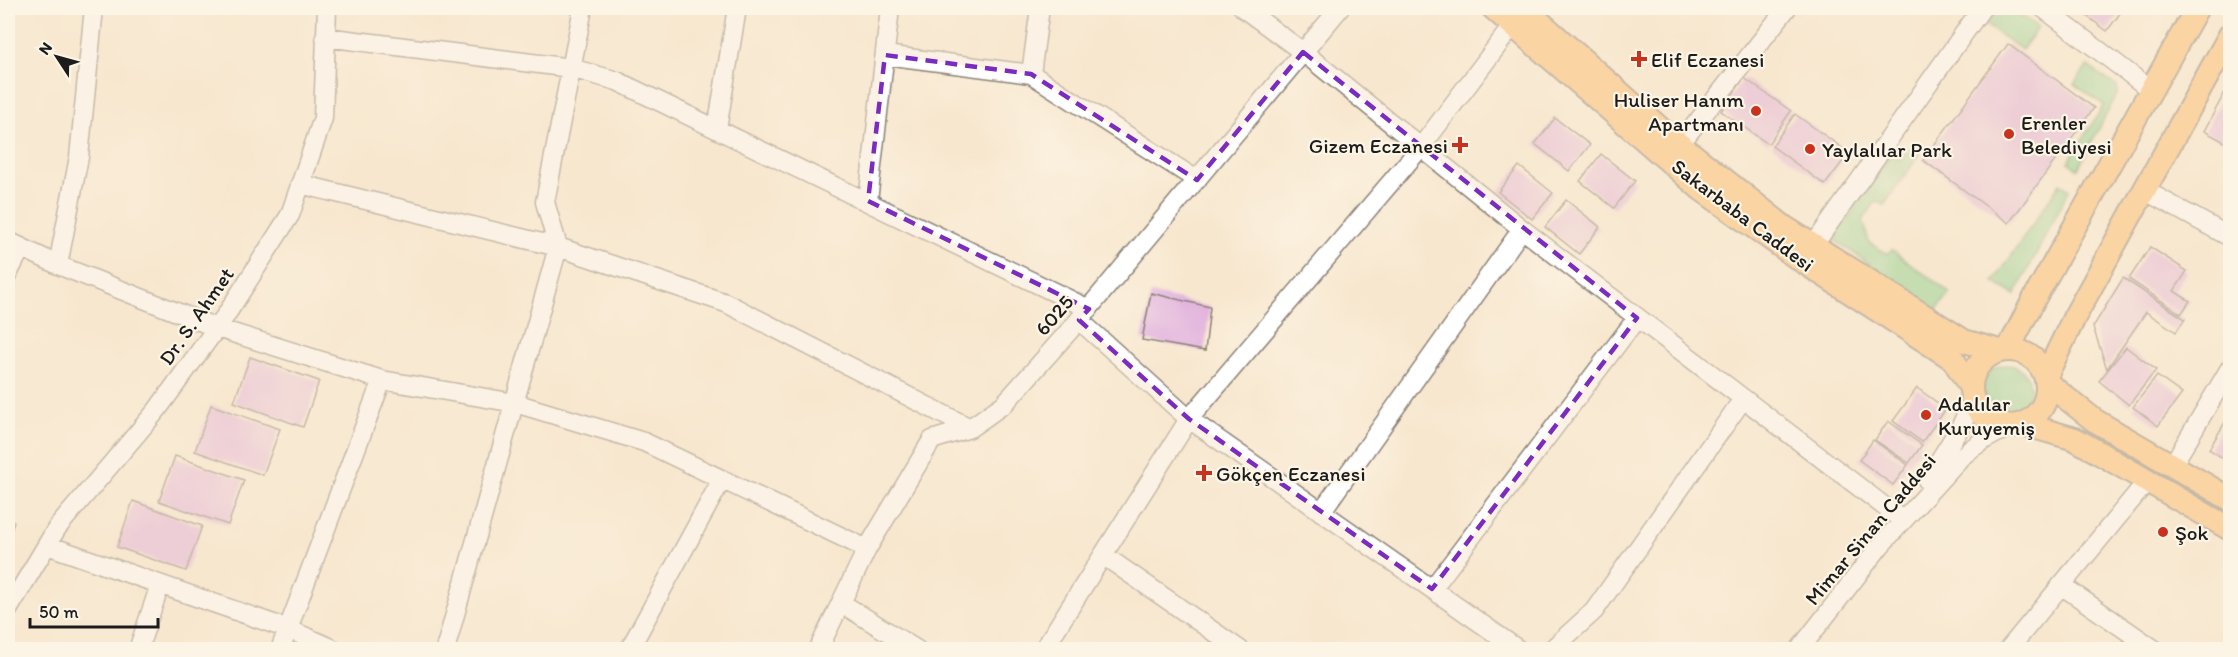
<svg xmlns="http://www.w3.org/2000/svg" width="2238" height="657" viewBox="0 0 2238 657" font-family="Itim,sans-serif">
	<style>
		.green { fill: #87d08c; stroke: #527654; stroke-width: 1.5 }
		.building { fill: #e1b0de }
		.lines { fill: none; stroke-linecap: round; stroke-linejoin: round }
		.minor-casing { stroke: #8a8276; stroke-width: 21 }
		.major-casing { stroke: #8a8276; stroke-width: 26 }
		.minor { stroke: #fff; stroke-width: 18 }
		.major { stroke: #febc70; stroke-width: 22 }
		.marked { fill: none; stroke: #7b2cbf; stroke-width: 4.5; stroke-dasharray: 12 8; stroke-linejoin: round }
		.poi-dot { fill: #c8321e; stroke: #fcf5e5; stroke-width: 2 }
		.labels { text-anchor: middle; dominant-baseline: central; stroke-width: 4.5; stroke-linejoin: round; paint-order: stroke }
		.poi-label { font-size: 21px; fill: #1c1c1c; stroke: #fcf5e5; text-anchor: start }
		.street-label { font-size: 21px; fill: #1c1c1c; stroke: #fcf5e5 }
	</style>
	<rect width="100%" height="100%" fill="#fcf5e5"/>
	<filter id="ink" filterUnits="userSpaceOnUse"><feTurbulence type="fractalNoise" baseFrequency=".0167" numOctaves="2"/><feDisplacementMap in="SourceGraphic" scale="12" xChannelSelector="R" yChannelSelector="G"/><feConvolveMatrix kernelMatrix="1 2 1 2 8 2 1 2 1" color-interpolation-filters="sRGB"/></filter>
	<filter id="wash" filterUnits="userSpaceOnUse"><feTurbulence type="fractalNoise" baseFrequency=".008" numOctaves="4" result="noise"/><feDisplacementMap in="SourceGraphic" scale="24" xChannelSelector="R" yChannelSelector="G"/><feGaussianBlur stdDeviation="1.35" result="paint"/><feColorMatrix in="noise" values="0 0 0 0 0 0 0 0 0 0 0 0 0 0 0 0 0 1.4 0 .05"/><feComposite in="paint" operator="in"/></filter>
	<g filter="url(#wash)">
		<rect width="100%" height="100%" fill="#f8e7cf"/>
		<!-- green -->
		<path class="green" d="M1994,8H2011L2038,27L2022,50L1983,23Z
			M2088,66L2117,87L2118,92L2078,169L2068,162L2104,105L2074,84Z
			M1910,147L1920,154L1884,205L1876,201L1863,220L1869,243L1888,254L1892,250L1950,293L1937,310L1833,239L1891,154L1900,160Z
			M2060,183L2069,190L2015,295L1994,282Z
			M1984 388a23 23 0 1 1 46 0a23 23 0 1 1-46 0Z"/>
		<g id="blocks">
			<!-- building -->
			<path class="building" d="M2076,8H2124L2107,31Z
				M2008,44L2094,108L2009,223L1923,160Z
				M1744,78L1791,111L1768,144L1721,111Z
				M2230,83V145L2204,131Z
				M1795,114L1849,153L1825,185L1772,146Z
				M1555,118L1590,145L1569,171L1535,144Z
				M1601,154L1635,181L1614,208L1580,181Z
				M1519,166L1553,193L1532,219L1498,192Z
				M1566,200L1600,227L1579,254L1545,227Z
				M2150,247L2187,271L2174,291L2190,301L2181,314L2129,279Z
				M2123,278L2185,319L2176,332L2146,312L2107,369L2093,327Z
				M1151,293L1210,307L1205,351L1142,340Z
				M2126,347L2156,370L2129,405L2099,381Z
				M250,357L319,381L303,427L234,402Z
				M2157,376L2182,394L2158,426L2133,407Z
				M1917,388L1946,409L1922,442L1893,421Z
				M211,405L280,429L263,475L195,451Z
				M2230,414V463L2209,449Z
				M1888,421L1922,445L1909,463L1875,440Z
				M1873,440L1908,465L1893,485L1859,460Z
				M175,456L244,480L228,525L159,501Z
				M133,501L202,526L186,571L117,547Z
				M8,519L14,521L8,545Z"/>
		</g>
	</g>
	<g filter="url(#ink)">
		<use href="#blocks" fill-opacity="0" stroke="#8a8276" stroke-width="1.5"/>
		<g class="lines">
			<!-- minor casing -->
			<g class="minor-casing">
				<path id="minor" d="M1243,8L1303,52L1522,229L1902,520
					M2043,8L2151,90
					M325,37L571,68L617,81L1089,309
					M885,55L1031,74L1197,180
					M1031,74L1040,8
					M717,129L737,8
					M1680,144L1787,8
					M300,184L558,247L726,303L970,428
					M2144,190L2230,237
					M868,201L890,8
					M8,241L58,265L217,328L382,380L515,403L644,442L867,549
					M1813,246L1982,8
					M58,265L79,157L94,8
					M8,274L21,248
					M1079,320L1189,419L1519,650
					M2172,466L2230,368
					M1927,480L1961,426L1973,400
					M1321,512L1522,229
					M47,545L288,629L336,650
					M1103,555L1240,650
					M2061,585L2155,650
					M1432,589L1637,318
					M841,603L917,650
					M8,610L57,528L157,410L226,315L290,215L323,118L327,8
					M138,650L160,585
					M280,650L382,380
					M445,650L558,247L545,202L583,8
					M629,650L721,481
					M818,650L867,549L932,440L970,428L1004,404L1079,320L1340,8
					M1043,650L1189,419L1421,147L1513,25
					M1551,650L1594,611L1743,399
					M1799,650L1880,546L1961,457C1977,443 1992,434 2011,427
					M2008,650L2148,480"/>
			</g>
			<!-- major casing -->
			<g class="major-casing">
				<path id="major" d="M1493,8L1701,189L1796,257L1953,359L1971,388
					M1524,8L1664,132L1784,227L1964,341L2000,351
					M2008,350L2034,299L2197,8
					M1971 388a38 38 0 1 1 76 0a38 38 0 1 1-76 0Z
					M2046,376L2075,316L2230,35
					M2047,383L2094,420L2230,499
					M2023,424L2075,439L2230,529"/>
			</g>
			<!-- minor -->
			<use href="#minor" class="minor"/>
			<!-- major -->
			<use href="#major" class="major"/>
		</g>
	</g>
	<!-- marked area -->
	<path d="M0 0H2238V657H0ZM1303,52L1637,318L1432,589L1189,419L1079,320L1089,309L868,201L885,55L1031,74L1197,180Z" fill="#f8e7cf" fill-opacity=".55" fill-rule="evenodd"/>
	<path class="marked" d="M1303,52L1637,318L1432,589L1189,419L1079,320L1089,309L868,201L885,55L1031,74L1197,180Z"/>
	<!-- markers -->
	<g class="poi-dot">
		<path d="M1636 50h6v6h6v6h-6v6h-6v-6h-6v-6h6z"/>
		<circle cx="1756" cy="111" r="6"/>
		<circle cx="2009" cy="134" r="6"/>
		<path d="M1457 136h6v6h6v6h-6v6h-6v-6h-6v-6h6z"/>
		<circle cx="1810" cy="149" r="6"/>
		<circle cx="1926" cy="415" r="6"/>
		<path d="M1201 464h6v6h6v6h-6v6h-6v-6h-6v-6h6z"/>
		<circle cx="2163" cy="532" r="6"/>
	</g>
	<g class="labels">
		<!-- poi labels -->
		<g class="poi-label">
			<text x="1651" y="59">Elif Eczanesi</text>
			<text x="1744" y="99" text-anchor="end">Huliser Hanım<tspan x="1744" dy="24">Apartmanı</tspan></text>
			<text x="2021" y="122">Erenler<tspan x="2021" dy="24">Belediyesi</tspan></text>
			<text x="1448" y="145" text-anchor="end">Gizem Eczanesi</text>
			<text x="1822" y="149">Yaylalılar Park</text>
			<text x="1938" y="403">Adalılar<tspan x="1938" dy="24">Kuruyemiş</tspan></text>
			<text x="1216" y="473">Gökçen Eczanesi</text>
			<text x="2175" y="532">Şok</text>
		</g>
		<!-- street labels -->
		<g class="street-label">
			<text transform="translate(1743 215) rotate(37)">Sakarbaba Caddesi</text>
			<text transform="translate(1054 315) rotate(-49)">6025</text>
			<text transform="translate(196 316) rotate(-55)">Dr. S. Ahmet</text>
			<text transform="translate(1870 529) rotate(-50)">Mimar Sinan Caddesi</text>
		</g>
	</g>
	<!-- margin -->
	<rect width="2238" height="657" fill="none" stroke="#fcf5e5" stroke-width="30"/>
	<!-- north arrow -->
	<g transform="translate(57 57) rotate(306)" stroke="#fcf5e5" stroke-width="4.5" paint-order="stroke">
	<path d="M0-4.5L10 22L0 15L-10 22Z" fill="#1c1c1c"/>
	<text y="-9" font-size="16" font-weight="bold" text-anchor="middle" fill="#1c1c1c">N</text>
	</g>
	<!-- scale -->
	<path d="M30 618v9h128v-9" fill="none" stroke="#1c1c1c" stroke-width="3"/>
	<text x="39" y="618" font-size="18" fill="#1c1c1c" stroke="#fcf5e5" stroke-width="4.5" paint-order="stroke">50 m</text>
</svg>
